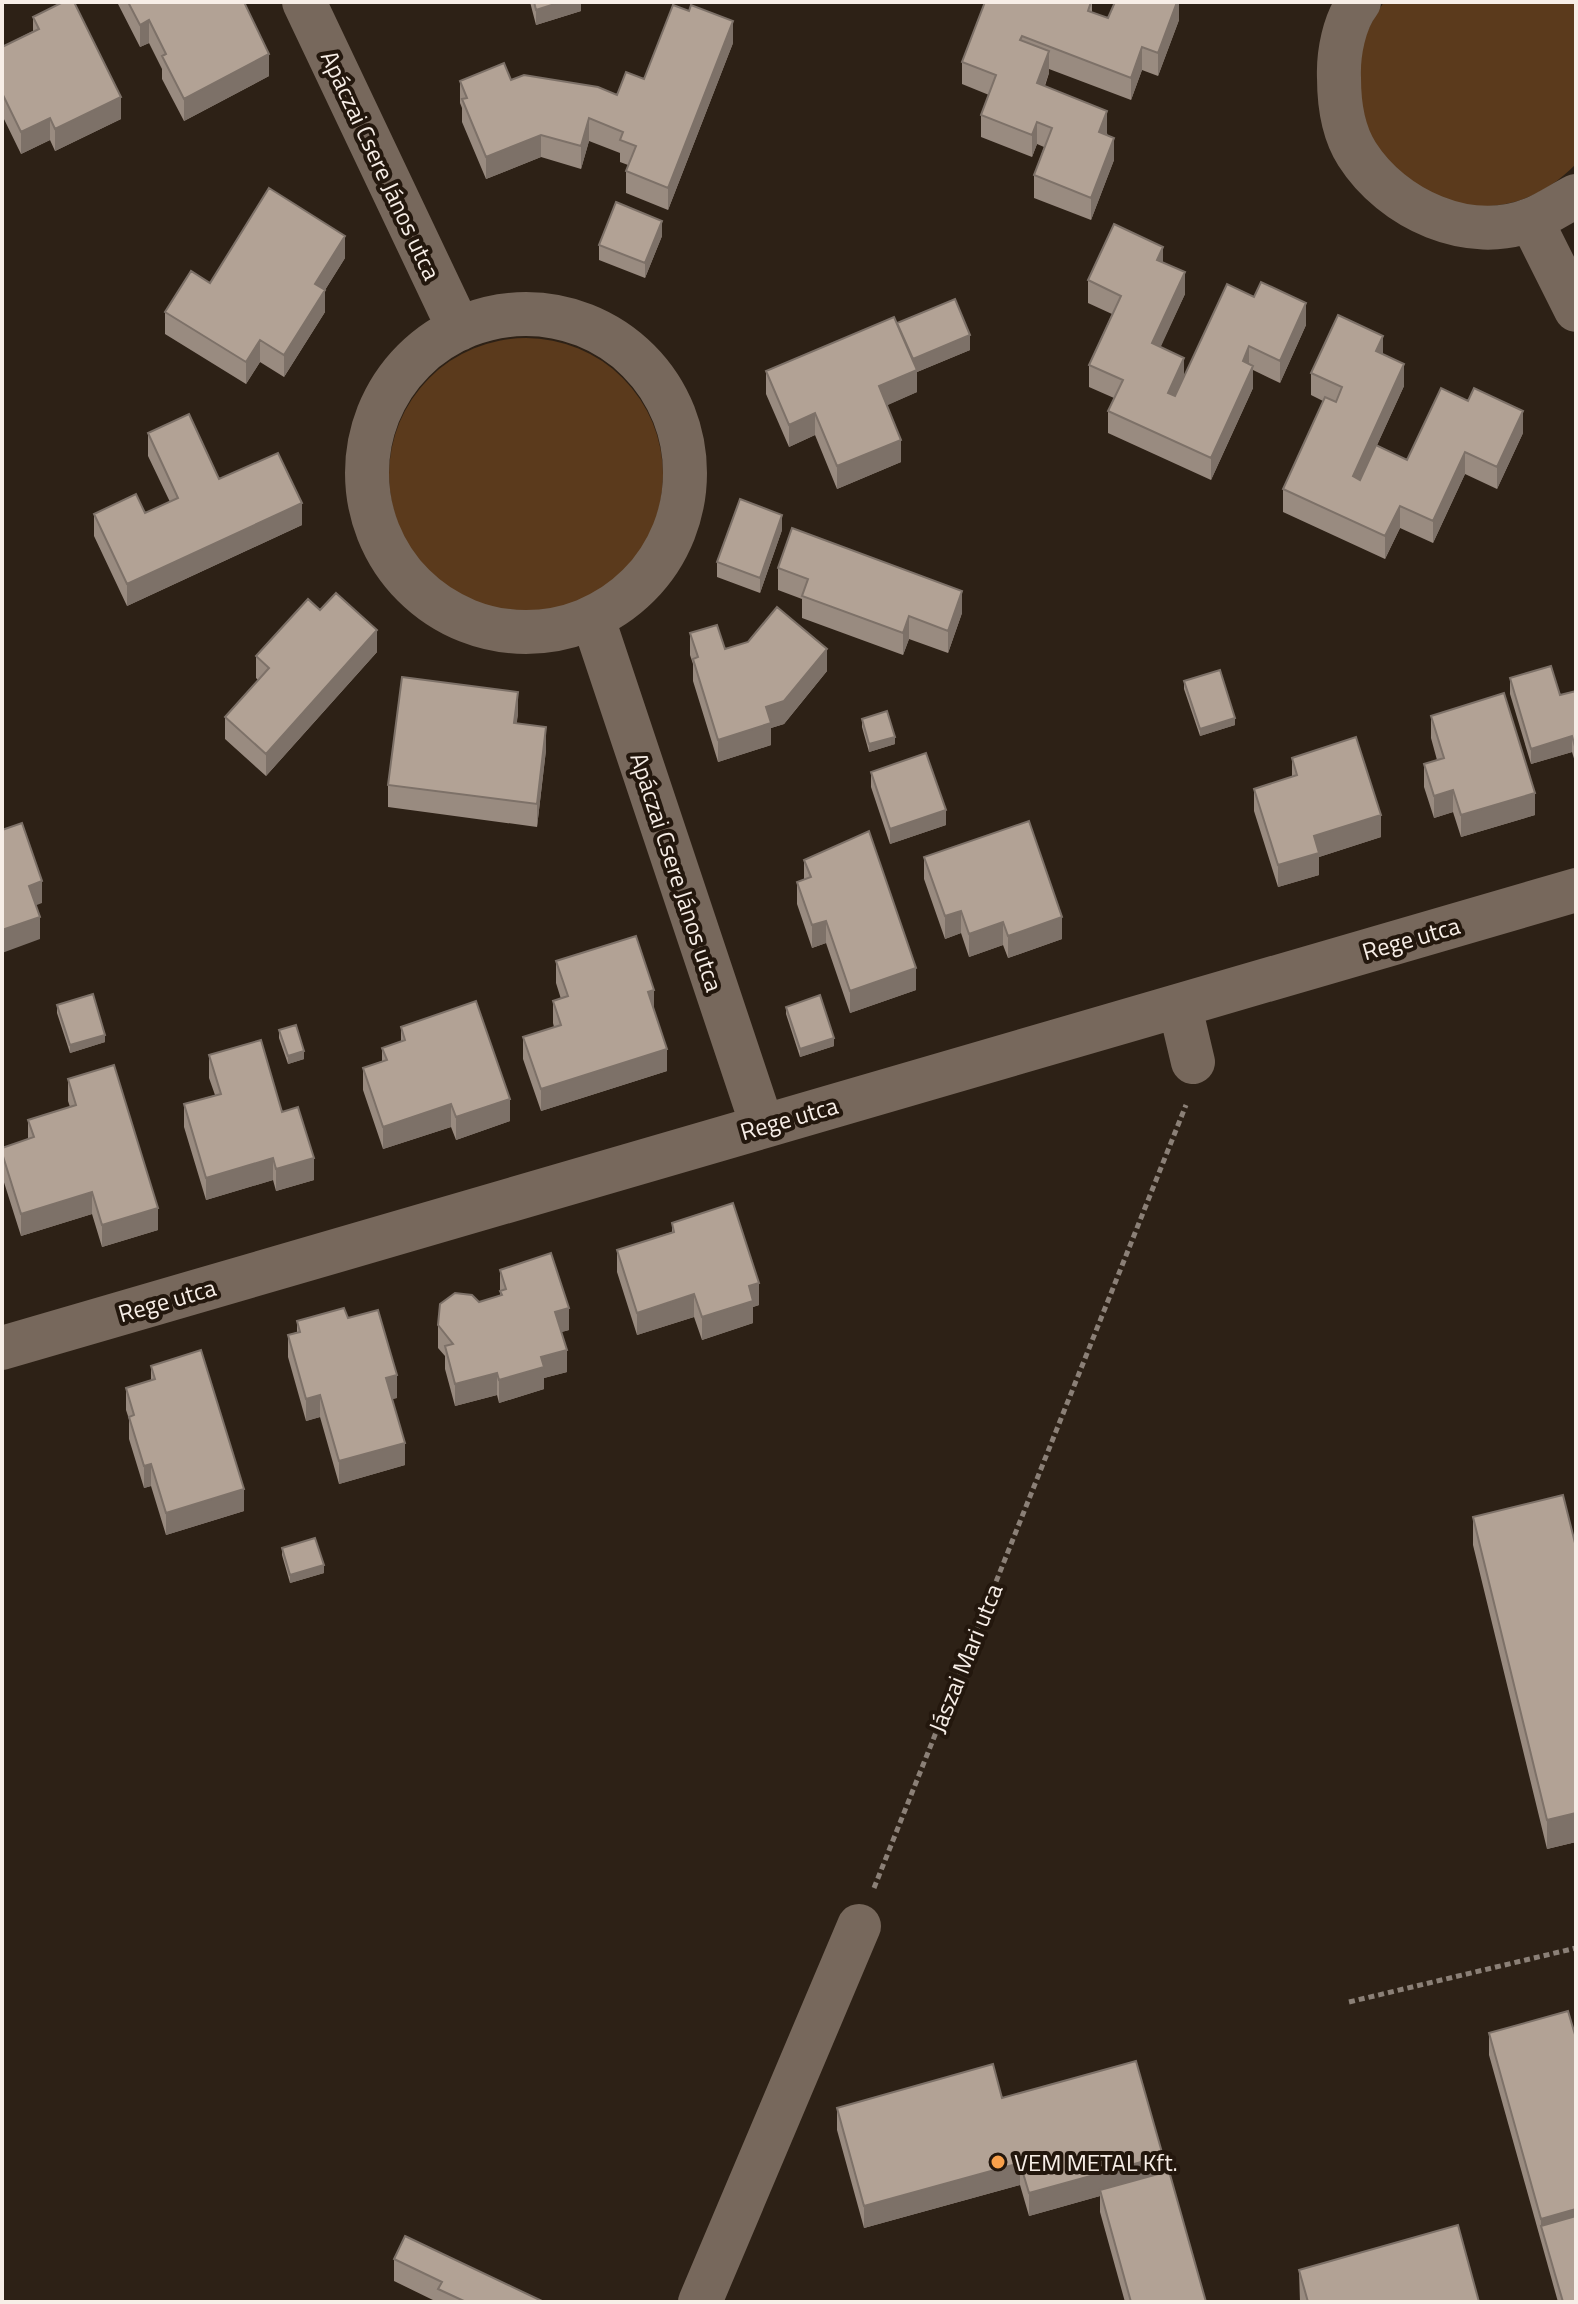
<svg xmlns="http://www.w3.org/2000/svg" width="1578" height="2304" viewBox="0 0 1578 2304" font-family="'Titillium Web',sans-serif">
	<style>
		.green { fill: #5b3a1c }
		.lines { fill: none; stroke-linecap: round; stroke-linejoin: round }
		.path { stroke: #8b8077; stroke-width: 5; stroke-dasharray: 6 4; stroke-linecap: butt }
		.minor { stroke: #77685c; stroke-width: 44 }
		.wall { fill: #998b80 }
		.shaded-wall { fill: #7d7168 }
		.building { fill: #b2a295; stroke: #7d7168; stroke-width: 2 }
		.poi-dot { fill: #f8a04b; stroke: #23170d; stroke-width: 3 }
		.labels { text-anchor: middle; dominant-baseline: central; stroke-width: 8; stroke-linejoin: round; paint-order: stroke }
		.street-label { font-size: 24px; fill: #f7eee7; stroke: #23170d }
		.poi-label { font-size: 24px; fill: #f7eee7; stroke: #23170d; text-anchor: start }
	</style>
	<rect width="100%" height="100%" fill="#2d2116"/>
	<!-- green -->
	<path class="green" d="M1384,2H1576V164C1463,280 1290,134 1384,2Z
		M389 475a137 137 0 1 1 274 0a137 137 0 1 1-274 0Z"/>
	<g class="lines">
		<!-- path -->
		<path class="path" d="M874,1888L1186,1105
			M1349,2002L1576,1948"/>
		<!-- minor -->
		<path class="minor" d="M304,2L459,329
			M1359,2C1344,21 1338,54 1339,78C1339,103 1343,132 1357,154C1392,209 1469,245 1533,219C1548,213 1562,203 1576,196
			M1531,220L1576,310
			M367 473a159 159 0 1 1 318 0a159 159 0 1 1-318 0Z
			M593,619L762,1125
			M1180,1007L1193,1062
			M2,1348L1576,890
			M700,2302L859,1926"/>
	</g>
	<!-- wall -->
	<path class="wall" d="M117,2H244L269,76L184,121L162,79V69L149,43L140,47Z
		M530,2H581V11L536,25Z
		M1092,2V12L1108,18L1179,2V20L1158,76L1142,70L1131,100L1049,69V73L1045,86L1107,133L1114,160L1091,220L1034,198V175L1044,147L1037,144L1032,157L981,137V115L989,95L962,84V62Z
		M33,17L121,119L55,151L50,140L21,154L2,115V47L33,31Z
		M733,43L668,210L626,193V171L628,165L620,162V153L589,141L581,169L541,157L486,179L462,122V108L460,103V81L511,80L617,95L644,79Z
		M662,236L645,278L599,260V245Z
		M345,258L325,290V312L284,377L260,362L246,384L165,334V312L210,283Z
		M1163,262L1185,294L1160,347L1184,378L1227,284L1306,325L1280,383L1253,370V388L1211,480L1108,433V411L1114,398L1089,387V365L1112,314L1088,303V280Z
		M897,323L970,350L917,372V392L887,405L901,462L837,489L815,435L789,447L766,394V371Z
		M1383,354L1404,386L1377,445L1407,460L1523,433L1497,489L1465,474L1433,543L1400,528L1385,559L1283,512V489L1323,401L1311,395V373Z
		M148,433L219,479L302,525L127,606L94,536V514L145,513L170,502L148,456Z
		M782,530L760,593L717,577V562Z
		M778,568L962,613L948,653L909,639L903,655L802,618V599L778,590Z
		M320,610L377,652L266,776L225,739V717L258,680L256,678V656Z
		M690,633L725,649L827,671L784,724L771,728V745L718,762L693,681V664L690,655Z
		M1510,678L1560,695L1576,691V765L1572,752L1531,764L1510,694Z
		M1184,681L1235,725L1200,736L1184,689Z
		M518,714L516,724L546,750L537,827L388,807V785Z
		M1431,716L1535,815L1461,837L1453,812L1434,818L1424,787V764L1437,760L1431,738Z
		M862,719L895,744L869,752L862,727Z
		M1292,758L1381,837L1319,857V875L1278,887L1254,811V789L1292,777Z
		M871,772L946,825L890,844L871,787Z
		M924,857L1062,939L1008,958L1003,945L969,957L961,933L945,939L924,879Z
		M804,860L916,990L850,1013L826,943L812,948L797,904V882L804,880Z
		M556,961L654,1010L667,1071L541,1111L523,1059V1037L554,1027L553,1023V1001L561,999L556,983Z
		M57,1005L105,1042L70,1053L57,1013Z
		M786,1007L834,1046L800,1057L786,1014Z
		M401,1027L510,1121L456,1140L451,1127L383,1149L363,1090V1068L382,1061V1048L401,1042Z
		M279,1030L304,1059L288,1064L279,1038Z
		M209,1055L282,1112L314,1180L276,1191L273,1180L206,1200L184,1127V1104L215,1095L209,1078Z
		M68,1079L158,1230L102,1247L92,1214L21,1236L2,1176V1148L28,1139V1120L70,1107L68,1101Z
		M672,1223L759,1305L753,1307V1323L702,1340L694,1317L637,1335L617,1272V1250L672,1232Z
		M500,1270L569,1330L561,1332L567,1372L544,1378V1389L499,1403L497,1395L455,1406L445,1369V1356L438,1348V1325L479,1302L500,1296Z
		M348,1318L397,1398L392,1399L405,1465L339,1484L320,1417L306,1421L288,1357V1335L297,1332V1321Z
		M151,1366L244,1511L166,1535L151,1486L144,1488L129,1439V1419L126,1410V1388L151,1380Z
		M1473,1517L1576,1547V1842L1547,1849L1473,1545Z
		M282,1548L324,1573L290,1583L282,1555Z
		M1489,2033L1576,2302H1558L1489,2055Z
		M1002,2098L1163,2173L1206,2302H1125L1100,2212V2196L1029,2216L1020,2185L864,2228L837,2130V2108Z
		M394,2259L544,2302H437L394,2281Z
		M1299,2270L1479,2302H1300Z"/>
	<!-- shaded-wall -->
	<path class="shaded-wall" d="M561,2H581V11L536,25V10Z
		M1177,2H1179V20L1158,76V53Z
		M149,20V43L140,47V25Z
		M733,21V43L668,210V188Z
		M1142,47V70L1131,100V78Z
		M1049,51V73L1037,106V83Z
		M269,54V76L184,121V99Z
		M121,97V119L55,151V129Z
		M1107,111V133L1099,154V132Z
		M50,118V140L21,154V132Z
		M589,118V141L581,169V146Z
		M1037,122V144L1032,157V135Z
		M541,135V157L486,179V157Z
		M1114,138V160L1091,220V198Z
		M662,221V236L645,278V263Z
		M345,236V258L325,290V312L284,377V355L315,284Z
		M1163,247V269L1157,260Z
		M1185,272V294L1152,366V343Z
		M1306,303V325L1280,383V361Z
		M970,335V350L917,372V392L879,409V386L910,360Z
		M1383,336V359L1376,351Z
		M260,340V362L246,384V362Z
		M1249,346V368L1243,361Z
		M1184,358V381L1168,415V393Z
		M1404,364V386L1353,498V476Z
		M1253,366V388L1211,480V458Z
		M1523,411V433L1497,489V467Z
		M815,413V435L789,447V425Z
		M901,440V462L837,489V466Z
		M1465,452V474L1433,543V521Z
		M302,503V525L127,606V584Z
		M1400,506V528L1385,559V536Z
		M782,515V530L760,593V578Z
		M962,591V613L948,653V631Z
		M909,616V639L903,655V633Z
		M377,630V652L266,776V754Z
		M827,649V671L784,724L771,728V745L718,762V740L766,707Z
		M518,692V714L514,745V723Z
		M1235,718V725L1200,736V729Z
		M546,727V750L537,827V804Z
		M1572,736V752L1531,764V749Z
		M895,737V744L869,752V744Z
		M1453,790V812L1434,818V796Z
		M1535,793V815L1461,837V815Z
		M2,794H3V816H2Z
		M946,810V825L890,844V829Z
		M1381,815V837L1319,857V875L1278,887V865L1314,836Z
		M42,881V903L29,908V886Z
		M961,911V933L945,939V916Z
		M40,917V939L2,953V930Z
		M1062,917V939L1008,958V936Z
		M826,921V943L812,948V925Z
		M1003,922V945L969,957V934Z
		M916,968V990L850,1013V991Z
		M654,990V1013L648,992Z
		M105,1035V1042L70,1053V1045Z
		M834,1038V1046L800,1057V1049Z
		M667,1049V1071L541,1111V1089Z
		M304,1051V1059L288,1064V1056Z
		M510,1099V1121L456,1140V1117Z
		M451,1104V1127L383,1149V1127Z
		M273,1158V1180L206,1200V1178Z
		M314,1158V1180L276,1191V1169Z
		M92,1192V1214L21,1236V1214Z
		M158,1208V1230L102,1247V1225Z
		M759,1283V1305L753,1307V1323L702,1340V1317L749,1286Z
		M694,1294V1317L637,1335V1313Z
		M569,1308V1330L555,1334V1312Z
		M567,1350V1372L544,1378V1389L499,1403V1380L541,1357Z
		M497,1373V1395L455,1406V1384Z
		M397,1375V1398L386,1400V1378Z
		M320,1395V1417L306,1421V1399Z
		M405,1443V1465L339,1484V1461Z
		M151,1464V1486L144,1488V1466Z
		M244,1489V1511L166,1535V1513Z
		M324,1565V1573L290,1583V1575Z
		M1576,1813V1842L1547,1849V1820Z
		M1163,2156V2179L1100,2190V2196L1029,2216V2193Z
		M1020,2163V2185L864,2228V2206Z
		M1576,2209V2231L1541,2226V2219Z"/>
	<!-- building -->
	<path class="building" d="M63,2H74L121,97L55,129L50,118L21,132L2,93V47L39,29L33,17Z
		M128,2H244L269,54L184,99L162,56L166,54L149,20L140,25Z
		M534,2H561L536,10Z
		M985,2H1091L1088,11L1108,18L1115,2H1177L1158,53L1142,47L1131,78L1022,36L1020,40L1049,51L1037,83L1107,111L1099,132L1114,138L1091,198L1034,175L1052,128L1037,122L1032,135L981,115L996,75L962,62Z
		M673,5L689,11L691,5L733,21L668,188L626,171L636,146L620,140L623,132L589,118L581,146L541,135L486,157L462,99L467,98L460,81L504,63L511,80L524,75L598,87L617,95L626,72L644,79Z
		M269,188L345,236L315,284L325,290L284,355L260,340L246,362L165,312L191,271L210,283Z
		M616,202L662,221L645,263L599,245Z
		M1114,224L1163,247L1157,260L1185,272L1152,343L1184,358L1168,393L1175,396L1227,284L1254,297L1261,282L1306,303L1280,361L1249,346L1243,361L1253,366L1211,458L1108,411L1123,380L1089,365L1121,296L1088,280Z
		M955,299L970,335L913,359L897,323Z
		M1338,315L1383,336L1376,351L1404,364L1353,476L1360,480L1376,445L1407,460L1441,388L1468,401L1474,388L1523,411L1497,467L1465,452L1433,521L1400,506L1385,536L1283,489L1325,397L1336,402L1342,387L1311,373Z
		M894,317L917,370L879,386L901,440L837,466L815,413L789,425L766,371Z
		M189,414L219,479L278,453L302,503L127,584L94,514L136,494L145,513L178,498L148,433Z
		M740,499L782,515L760,578L717,562Z
		M792,528L962,591L948,631L909,616L903,633L802,596L808,579L778,568Z
		M336,593L377,630L266,754L225,717L269,668L256,656L308,599L320,610Z
		M777,607L827,649L784,701L766,707L771,723L718,740L693,659L698,657L690,633L717,625L725,649L748,642Z
		M1551,666L1560,695L1576,691V750L1572,736L1531,749L1510,678Z
		M1220,670L1235,718L1200,729L1184,681Z
		M402,677L518,692L514,723L546,727L537,804L388,785Z
		M1504,693L1535,793L1461,815L1453,790L1434,796L1424,764L1444,758L1431,716Z
		M887,711L895,737L869,744L862,719Z
		M1356,737L1381,815L1314,836L1319,853L1278,865L1254,789L1297,775L1292,758Z
		M926,753L946,810L890,829L871,772Z
		M1029,821L1062,917L1008,936L1003,922L969,934L961,911L945,916L924,857Z
		M22,823L42,881L29,886L40,917L2,930V830Z
		M869,831L916,968L850,991L826,921L812,925L797,882L811,877L804,860Z
		M636,936L654,990L648,992L667,1049L541,1089L523,1037L561,1025L553,1001L568,996L556,961Z
		M93,994L105,1035L70,1045L57,1005Z
		M820,995L834,1038L800,1049L786,1007Z
		M476,1001L510,1099L456,1117L451,1104L383,1127L363,1068L387,1060L382,1048L405,1040L401,1027Z
		M296,1025L304,1051L288,1056L279,1030Z
		M261,1040L282,1112L298,1107L314,1158L276,1169L273,1158L206,1178L184,1104L221,1094L209,1055Z
		M114,1065L158,1208L102,1225L92,1192L21,1214L2,1153V1148L34,1137L28,1120L76,1105L68,1079Z
		M733,1203L759,1283L749,1286L753,1301L702,1317L694,1294L637,1313L617,1250L674,1232L672,1223Z
		M551,1253L569,1308L555,1312L567,1350L541,1357L544,1367L499,1380L497,1373L455,1384L445,1346L453,1344L438,1325L440,1304L455,1293L472,1295L479,1302L502,1295L500,1291L506,1289L500,1270Z
		M344,1308L348,1318L378,1310L397,1375L386,1378L405,1443L339,1461L320,1395L306,1399L288,1335L300,1332L297,1321Z
		M201,1350L244,1489L166,1513L151,1464L144,1466L129,1417L134,1415L126,1388L155,1379L151,1366Z
		M1563,1495L1576,1547V1813L1547,1820L1473,1517Z
		M315,1538L324,1565L290,1575L282,1548Z
		M1568,2011L1576,2038V2209L1541,2219L1489,2033Z
		M1136,2061L1163,2156L1029,2193L1020,2163L864,2206L837,2108L993,2064L1002,2098Z
		M1169,2171L1206,2302H1131L1100,2190Z
		M1576,2216V2302H1563L1541,2226Z
		M1458,2225L1479,2302H1308L1299,2270Z
		M405,2236L544,2302H466L438,2289L442,2282L394,2259Z"/>
	<!-- markers -->
	<circle class="poi-dot" cx="998" cy="2162" r="8"/>
	<g class="labels">
		<!-- street labels -->
		<g class="street-label">
			<text transform="translate(381 165) rotate(65)">Apáczai Csere János utca</text>
			<text transform="translate(677 872) rotate(72)">Apáczai Csere János utca</text>
			<text transform="translate(1411 938) rotate(-16)">Rege utca</text>
			<text transform="translate(789 1118) rotate(-16)">Rege utca</text>
			<text transform="translate(167 1300) rotate(-16)">Rege utca</text>
			<text transform="translate(965 1658) rotate(-68)">Jászai Mari utca</text>
		</g>
		<!-- poi labels -->
		<g class="poi-label">
			<text x="1014" y="2162">VEM METAL Kft.</text>
		</g>
	</g>
	<!-- border -->
	<rect width="1578" height="2304" fill="none" stroke="#f7eee7" stroke-width="8"/>
</svg>
